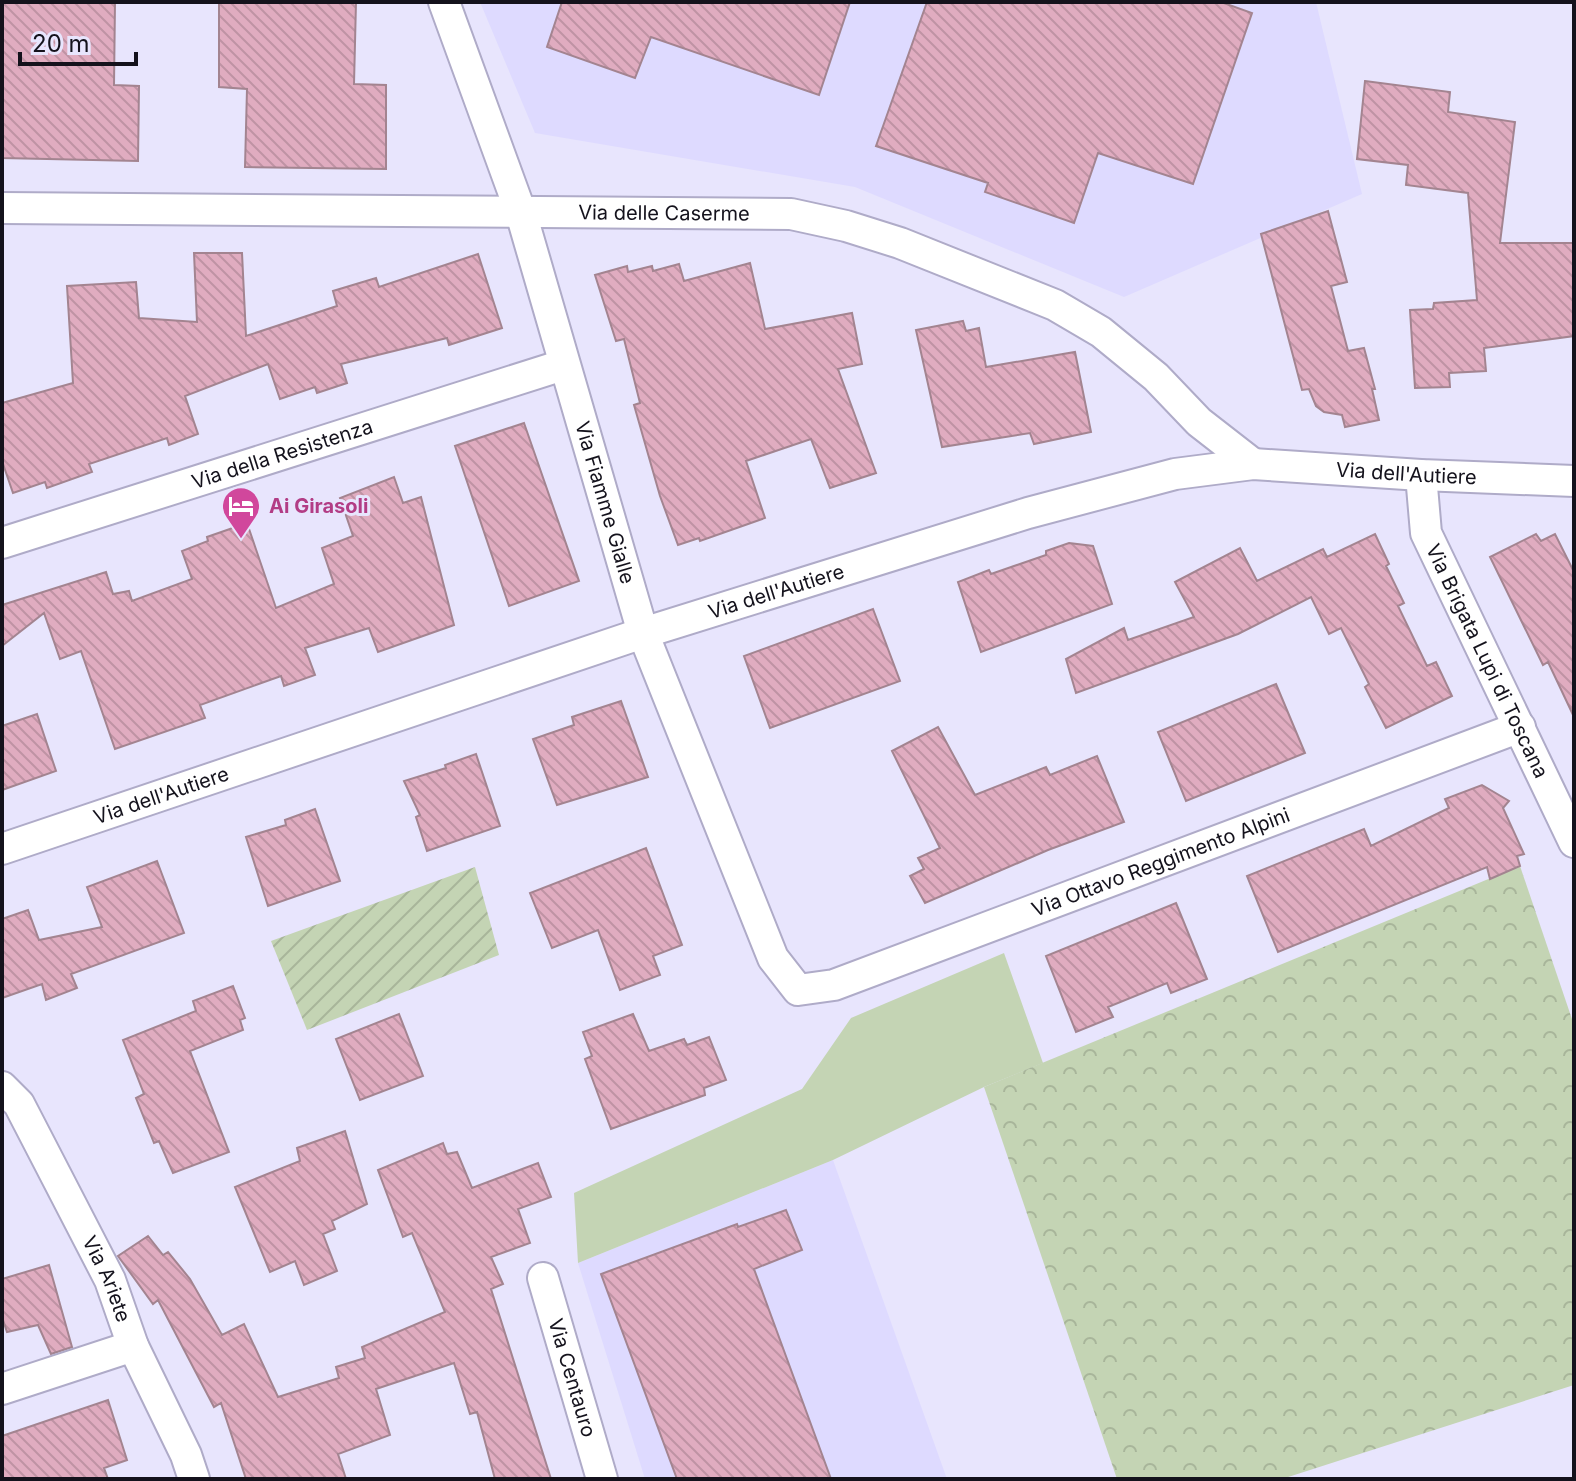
<svg xmlns="http://www.w3.org/2000/svg" width="1576" height="1481" viewBox="0 0 1576 1481" font-family="Inter,sans-serif">
	<style>
		.built { fill: #dedaff }
		.grass { fill: #c4d4b4 }
		.forest { fill: url(#forest-crowns) }
		.garden { fill: url(#garden-furrows) }
		.building { fill: url(#building-back-hatch); stroke: #a38490; stroke-width: 2 }
		.lines { fill: none; stroke-linecap: round; stroke-linejoin: round }
		.minor-casing { stroke: #afabc8; stroke-width: 34 }
		.minor { stroke: #fff; stroke-width: 30 }
		.labels { text-anchor: middle; dominant-baseline: central; stroke-width: 6; stroke-linejoin: round; paint-order: stroke }
		.street-label { font-size: 20px; fill: #14121c; stroke: #e8e5fd }
		.hotel-label { font-size: 20px; font-weight: bold; fill: #b23c85; stroke: #e8e5fd; text-anchor: start }
	</style>
	<defs>
		<pattern id="forest-crowns" width="20" height="18" patternUnits="userSpaceOnUse" patternTransform="scale(2)"><rect width="20" height="18" fill="#c4d4b4"/><path d="M2 6a3 3 0 1 1 6 0M12 15a3 3 0 1 1 6 0" fill="none" stroke="#a8b59a"/></pattern>
		<pattern id="garden-furrows" width="10" height="10" patternUnits="userSpaceOnUse" patternTransform="scale(2)"><rect width="10" height="10" fill="#c4d4b4"/><path d="M-1 1l2-2M0 10L10 0M9 11l2-2" fill="none" stroke="#a8b59a"/></pattern>
		<pattern id="building-back-hatch" width="6" height="6" patternUnits="userSpaceOnUse" patternTransform="scale(2)"><rect width="6" height="6" fill="#e0acc0"/><path d="M-1 5l2 2M0 0l6 6M5-1l2 2" fill="none" stroke="#bf93a4"/></pattern>
	</defs>
	<rect width="100%" height="100%" fill="#e8e5fd"/>
	<!-- built -->
	<path class="built" d="M480,2H1316L1362,194L1124,297L855,187L535,133Z
		M833,1160L947,1479H645L578,1263Z"/>
	<!-- grass -->
	<path class="grass" d="M1004,953L1043,1063L984,1087L833,1160L578,1263L574,1193L802,1089L851,1018Z"/>
	<!-- forest -->
	<path class="forest" d="M1520,866L1574,1025V1385L1282,1479H1117L984,1087Z"/>
	<!-- garden -->
	<path class="garden" d="M475,867L499,955L307,1030L271,941Z"/>
	<!-- building -->
	<path class="building" d="M2,2H115L114,85L139,86L138,161L2,158Z
		M219,2H356L354,84L386,85V169L245,167L247,89L219,87Z
		M562,2H850L819,95L651,37L635,78L547,47Z
		M927,2H1221L1252,13L1193,184L1098,153L1074,223L985,192L988,183L876,146Z
		M1365,81L1450,92L1448,112L1515,122L1500,243H1574V336L1484,348L1486,371L1449,373L1450,387L1415,388L1410,310L1433,309L1434,303L1477,300L1468,193L1406,185L1408,165L1357,159Z
		M1328,211L1347,282L1331,286L1348,351L1364,348L1375,389H1372L1379,420L1345,427L1342,415L1324,412L1316,406L1309,389L1302,390L1261,234Z
		M194,253H242L246,336L337,306L333,291L376,278L379,287L478,254L502,328L449,345L447,338L341,364L347,383L317,393L315,387L280,399L268,364L185,396L198,434L169,445L167,438L89,464L92,472L47,488L45,482L13,493L2,461V403L73,383L67,286L136,282L139,318L197,322Z
		M750,263L765,329L852,313L862,364L838,369L876,473L830,488L811,439L746,461L765,518L700,541L699,538L678,545L660,496L634,405L640,403L624,339L616,341L595,275L627,266L628,272L652,266L653,271L679,264L684,281Z
		M963,321L966,331L979,328L986,367L1075,352L1091,432L1034,444L1030,433L942,447L916,330Z
		M524,423L579,581L509,606L455,446Z
		M394,477L403,503L421,497L454,625L378,652L369,628L305,648L315,675L284,686L281,676L200,705L205,718L115,749L81,651L60,659L44,613L2,646V605L106,572L113,594L129,591L132,601L192,579L182,551L208,541L207,537L247,523L276,608L334,584L322,548L353,536L340,498Z
		M1375,534L1389,564L1386,566L1404,603L1398,606L1427,666L1436,662L1452,696L1386,728L1365,687L1369,684L1341,628L1329,634L1311,597L1238,634L1076,693L1066,659L1124,628L1128,640L1194,617L1175,582L1240,548L1257,581L1323,549L1327,557Z
		M1536,534L1541,541L1555,534L1574,572V717L1548,662L1543,665L1490,557Z
		M1069,543L1093,546L1112,604L981,652L958,582L989,570L991,574L1046,555V551Z
		M873,609L900,681L770,728L744,656Z
		M1276,684L1305,753L1186,801L1158,732Z
		M621,701L648,777L557,805L533,739L574,725L572,717Z
		M37,714L56,771L2,790V726Z
		M938,727L975,795L1046,767L1050,775L1097,756L1124,822L1048,850L925,903L910,876L924,869L918,858L940,848L892,751Z
		M476,754L500,826L427,851L416,817L420,815L404,781L446,768L445,765Z
		M1482,785L1509,801L1503,808L1524,854L1517,856L1520,866L1490,879L1487,867L1278,952L1247,876L1364,829L1371,846L1449,808L1445,799Z
		M315,809L340,881L268,906L246,837L286,825L285,820Z
		M646,848L682,945L653,956L660,975L620,990L598,930L552,948L530,893Z
		M157,861L184,933L71,974L77,988L46,1000L42,984L2,998V919L28,910L39,940L102,927L87,887Z
		M1176,903L1207,979L1171,993L1167,983L1108,1007L1113,1017L1076,1032L1046,956Z
		M233,986L245,1018L240,1020L243,1030L190,1051L229,1152L173,1173L159,1141L154,1143L136,1098L144,1094L123,1040L196,1011L193,1001Z
		M399,1014L423,1076L360,1100L336,1039Z
		M633,1014L649,1051L684,1039L687,1045L709,1037L726,1080L704,1088L705,1095L611,1129L585,1059L592,1056L583,1032Z
		M345,1131L367,1204L332,1221L335,1229L323,1234L337,1271L304,1285L295,1261L270,1272L235,1187L300,1161L297,1148Z
		M443,1143L447,1154L457,1152L472,1188L538,1163L551,1197L518,1209L530,1243L491,1257L503,1284L491,1289L551,1479H495L477,1412L470,1414L454,1363L376,1389L390,1435L338,1454L346,1479H246L221,1403L214,1407L158,1300L153,1304L118,1256L148,1236L163,1255L168,1252L190,1279L222,1335L244,1324L278,1397L339,1378L336,1367L365,1358L362,1347L445,1312L412,1233L403,1237L378,1170Z
		M786,1210L802,1250L754,1269L831,1479H677L601,1274L737,1224L738,1227Z
		M49,1265L72,1347L51,1354L38,1325L7,1332L2,1317V1279Z
		M108,1400L127,1460L104,1468L108,1479H2V1436Z"/>
	<g class="lines">
		<!-- minor casing -->
		<g class="minor-casing">
			<g id="minor">
				<path id="s1" d="M444,2L521,213L643,633L773,958L798,990L834,985L1520,727"/>
				<path id="s2" d="M2,208L791,214L846,226L900,243L1055,305L1101,332L1156,377L1199,422L1253,464"/>
				<path id="s3" d="M1421,475L1426,533L1574,842"/>
				<path id="s4" d="M2,543L563,365"/>
				<path id="s5" d="M2,849L643,633L1028,513L1175,474L1253,464L1421,475L1574,481"/>
				<path id="s6" d="M2,1087L19,1104L110,1280L133,1346L186,1455L194,1479"/>
				<path id="s7" d="M543,1278L602,1479"/>
				<path d="M2,1389L133,1346"/>
			</g>
		</g>
		<!-- minor -->
		<use href="#minor" class="minor"/>
	</g>
	<!-- icons -->
	<defs>
		<g id="hotel-pin" transform="scale(2)"><path d="M0 17L-7.5 6A9.5 9.5 0 1 1 7.5 6Z" fill="#d1479c" stroke="#e8e5fd"/><path d="M-6-4.5h1.5V1H6V5H4.5V3h-9V5H-6ZM-4 0a1.8 1.8 0 1 1 3.6 0ZM.5 0V-2.5h3Q6-2.5 6 0Z" fill="#fff"/></g>
	</defs>
	<g fill-rule="evenodd">
		<use href="#hotel-pin" x="241" y="506"/>
	</g>
	<g class="labels">
		<!-- street labels -->
		<g class="street-label">
			<text stroke="none"><textPath href="#s2" startOffset="662">Via delle Caserme</textPath></text>
			<text stroke="none"><textPath href="#s4" startOffset="294">Via della Resistenza</textPath></text>
			<text stroke="none"><textPath href="#s5" startOffset="1464">Via dell'Autiere</textPath></text>
			<text stroke="none"><textPath href="#s1" startOffset="526">Via Fiamme Gialle</textPath></text>
			<text stroke="none"><textPath href="#s5" startOffset="816">Via dell'Autiere</textPath></text>
			<text stroke="none"><textPath href="#s3" startOffset="200">Via Brigata Lupi di Toscana</textPath></text>
			<text stroke="none"><textPath href="#s5" startOffset="168">Via dell'Autiere</textPath></text>
			<text stroke="none"><textPath href="#s1" startOffset="1438">Via Ottavo Reggimento Alpini</textPath></text>
			<text stroke="none"><textPath href="#s6" startOffset="220">Via Ariete</textPath></text>
			<text stroke="none"><textPath href="#s7" startOffset="104">Via Centauro</textPath></text>
		</g>
		<!-- hotel labels -->
		<g class="hotel-label">
			<text x="269" y="506">Ai Girasoli</text>
		</g>
	</g>
	<!-- border -->
	<rect width="1576" height="1481" fill="none" stroke="#14121c" stroke-width="8"/>
	<!-- scale -->
	<path d="M20 52v12h116v-12" fill="none" stroke="#14121c" stroke-width="4"/>
	<text x="32" y="52" font-size="24" fill="#14121c" stroke="#e8e5fd" stroke-width="6" paint-order="stroke">20 m</text>
</svg>
